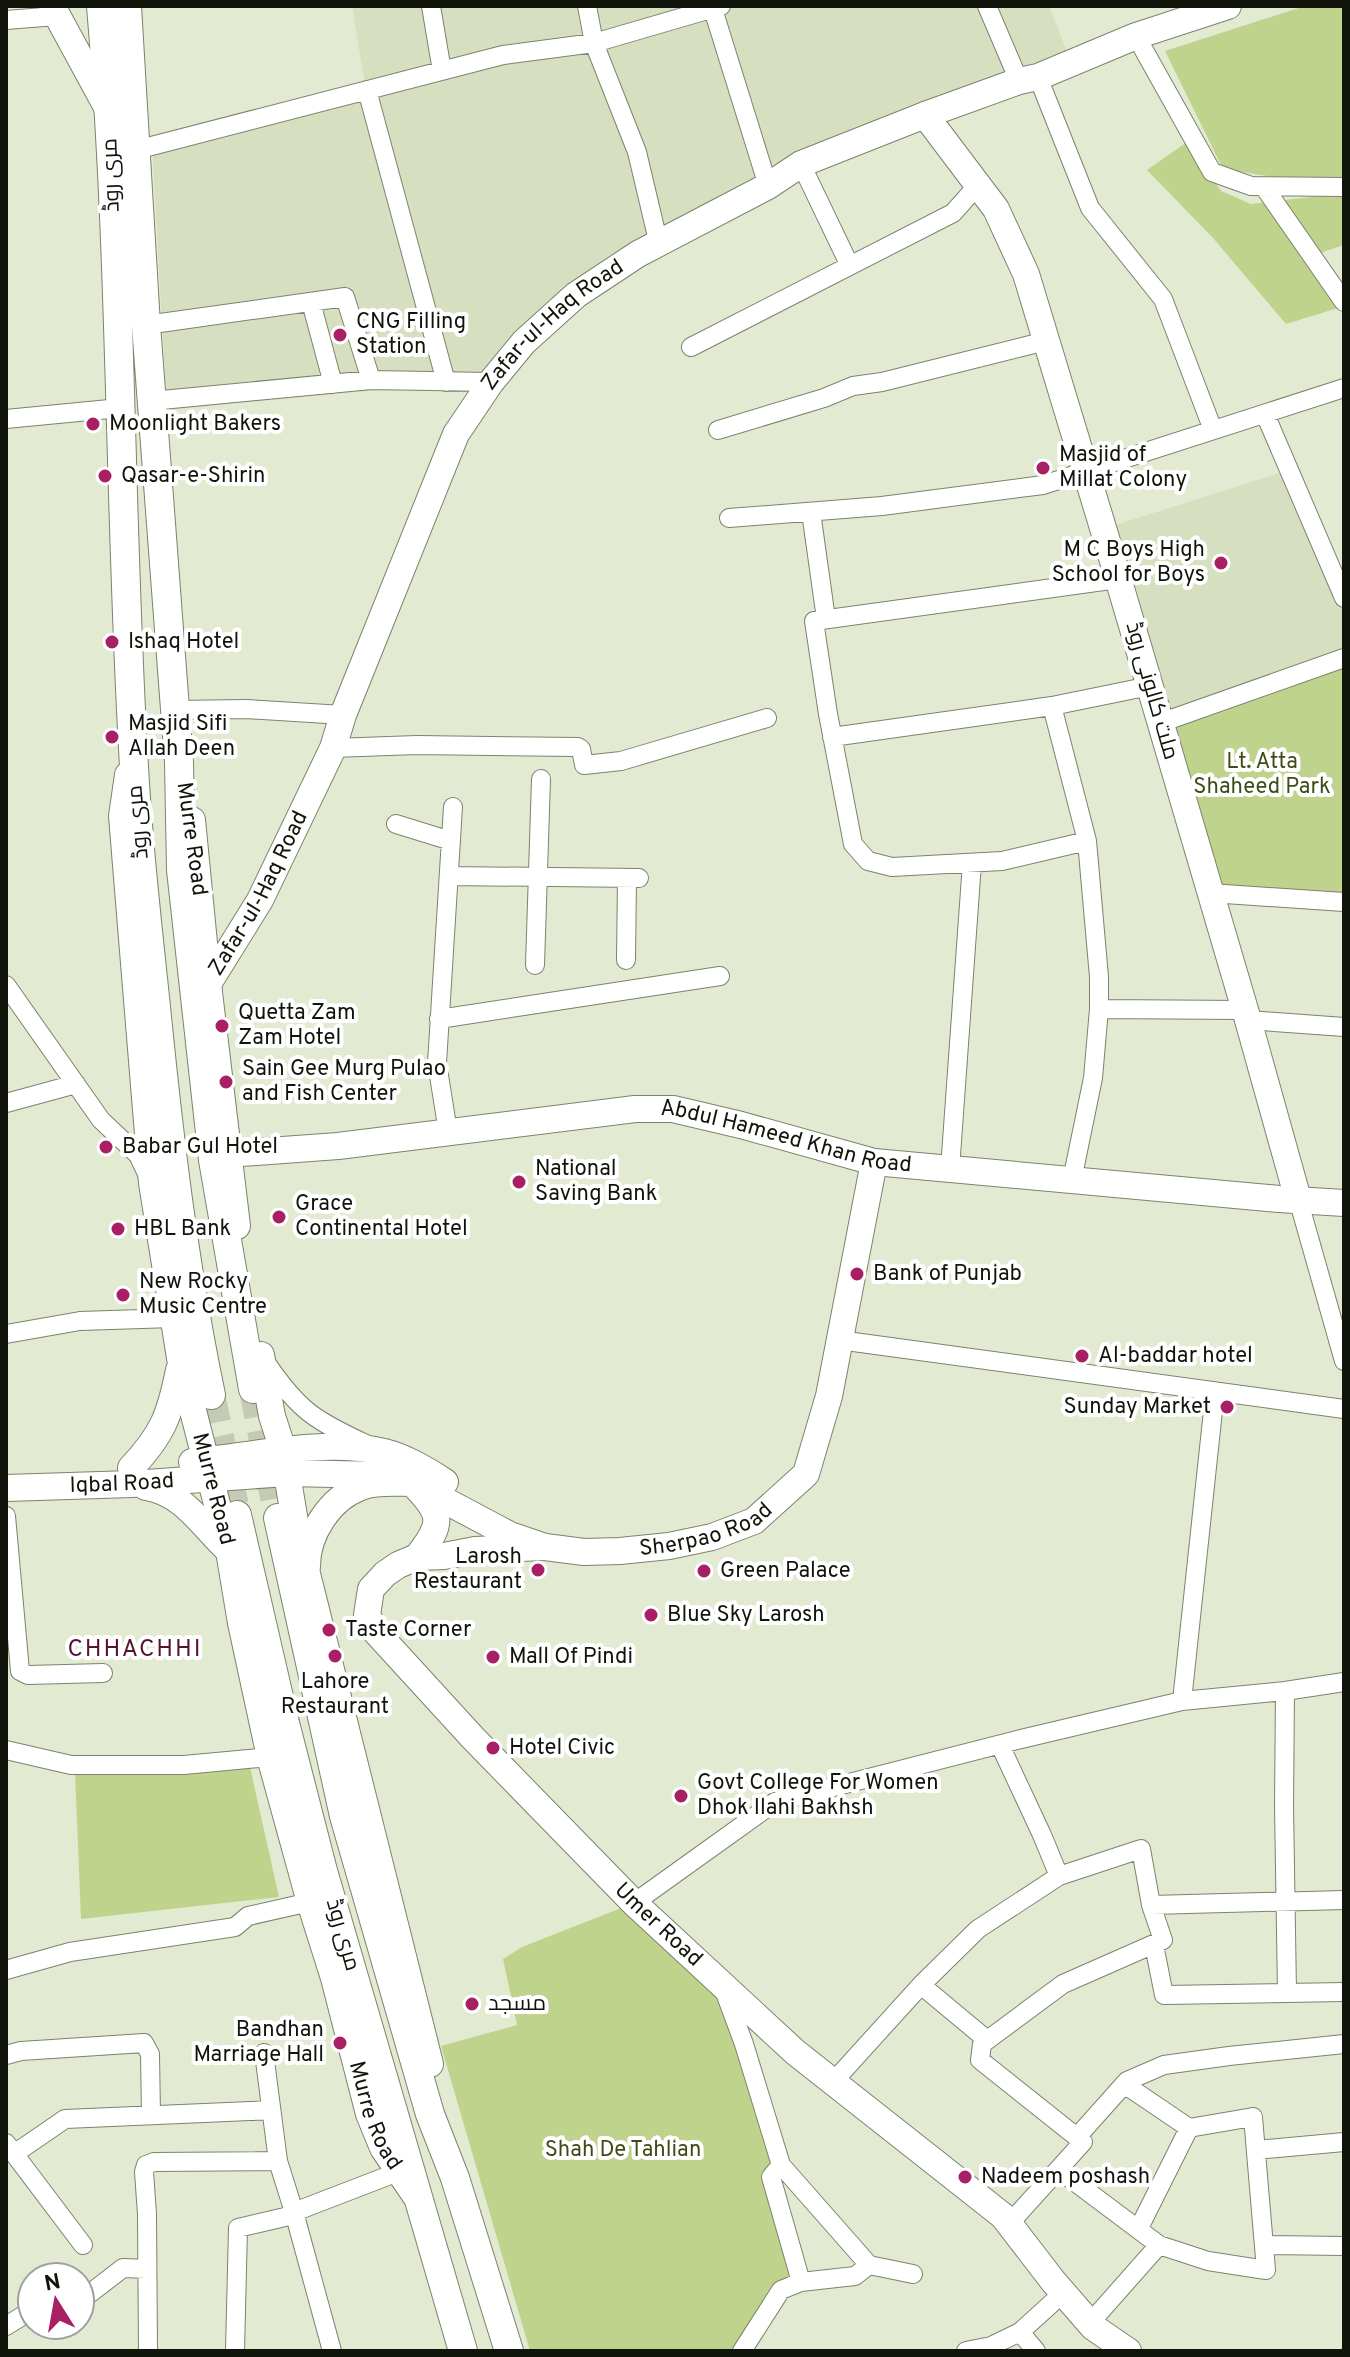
<svg xmlns="http://www.w3.org/2000/svg" width="1350" height="2357" viewBox="0 0 1350 2357" font-family="Overpass,Cairo,sans-serif">
	<style>
		.built { fill: #d6dfc0 }
		.green { fill: #bfd38c }
		.lines { fill: none; stroke-linecap: round; stroke-linejoin: round }
		.primary-tunnel { stroke: #c4cab4; stroke-width: 28; stroke-dasharray: 28 14; stroke-linecap: butt }
		.street-casing { stroke: #7c836d; stroke-width: 20 }
		.secondary-casing { stroke: #7c836d; stroke-width: 28 }
		.primary-casing { stroke: #7c836d; stroke-width: 30 }
		.street { stroke: #fff; stroke-width: 18 }
		.secondary { stroke: #fff; stroke-width: 26 }
		.primary { stroke: #fff; stroke-width: 28 }
		.poi-dot { fill: #a91f63; stroke: #fff; stroke-width: 3 }
		.labels { text-anchor: middle; dominant-baseline: central; stroke-width: 8; stroke-linejoin: round; paint-order: stroke }
		.street-label { font-size: 22px; fill: #11140b; stroke: #fff }
		.poi-label { font-size: 22px; fill: #11140b; stroke: #fff; text-anchor: start }
		.park-label { font-size: 22px; fill: #3e4b14; stroke: #fff }
		.neighbourhood-label { font-size: 24px; letter-spacing: 2px; fill: #541331; stroke: #fff }
	</style>
	<rect width="100%" height="100%" fill="#e3ead2"/>
	<!-- built -->
	<path class="built" d="M352,6H1049L1068,54L608,267L491,382L390,389L167,410L152,146L365,85Z
		M1289,470L1344,598V658L1160,723L1103,529Z"/>
	<!-- green -->
	<path class="green" d="M1305,6H1344V181L1304,182L1223,169L1165,51Z
		M1187,142L1221,191L1251,204L1344,193V245L1323,252L1310,261L1338,308L1286,324L1213,238L1147,170Z
		M1344,658V902L1210,893L1160,723Z
		M250,1767L279,1897L81,1919L75,1773Z
		M634,1903L721,1984L781,2165L771,2177L801,2282L781,2290L742,2351H530L441,2046L517,2025L503,1959L522,1947Z"/>
	<g class="lines">
		<!-- primary-tunnel -->
		<path class="primary-tunnel" d="M253,1389L278,1518
			M211,1395L237,1515"/>
		<!-- street casing -->
		<g class="street-casing">
			<path id="street" d="M431,6L442,71
				M587,6L594,43L637,152L659,245
				M712,6L768,186
				M987,6L1019,81
				M6,20L57,16
				M1136,36L1212,172L1251,186L1344,187
				M1038,77L1090,208L1163,299L1213,430
				M367,90L446,382
				M136,150L503,55L594,43L721,6
				M801,164L849,264
				M1264,187L1344,302
				M311,302L333,384
				M146,325L345,297L371,380
				M691,347L953,213L977,186
				M151,401L371,380L491,382
				M1265,414L1344,598
				M6,419L120,408
				M718,430L824,398L853,386L882,382L1046,341
				M811,512L826,619
				M729,518L882,506L1043,485L1344,388
				M1052,706L1087,841L1099,977V1009L1093,1078L1072,1180
				M175,710L246,709L343,715
				M1160,723L1344,658
				M832,737L1052,706L1150,686
				M333,748L417,745L578,747L581,749L584,765L621,761L767,718
				M396,824L451,841
				M1087,841L1002,861L892,867L868,861L853,844L828,714L814,621L1118,579
				M449,876L639,878
				M1210,893L1344,902
				M626,960L627,878
				M535,965L541,779
				M6,985L101,1120L138,1155L147,1174
				M1099,1009L1244,1010
				M439,1019L720,976
				M1248,1020L1344,1027
				M6,1103L76,1084
				M448,1132L437,1063L453,807
				M950,1169L972,863
				M1298,1199L1344,1361
				M6,1334L80,1321L173,1318
				M839,1340L1344,1409
				M267,1364C299,1411 316,1421 366,1444
				M1215,1392L1182,1701L1285,1691L1344,1682
				M6,1516L20,1671L28,1675L103,1673
				M1285,1691L1284,1806L1287,1993
				M1000,1745L1042,1835L1059,1876
				M6,1750L71,1765H184L270,1757
				M634,1903L775,1802L1021,1739L1182,1701
				M1151,1905L1344,1900
				M1154,1945L1164,1995L1344,1992
				M6,1970L70,1952L235,1927L248,1916L310,1902
				M921,1985L987,2040
				M724,1990L744,2044L781,2165L771,2177L801,2282
				M6,2055L21,2051L144,2043L150,2054L151,2115
				M834,2081L921,1985L978,1929L1059,1876L1141,1849L1151,1905L1163,1940L1063,1984L982,2044L980,2060L1083,2142L1009,2224
				M1077,2137L1127,2081L1164,2065L1229,2056L1344,2044
				M6,2143L83,2245
				M1256,2150L1344,2142
				M14,2154L65,2119L271,2110
				M781,2165L869,2265L913,2274
				M1059,2170L1159,2245L1208,2261L1266,2270L1253,2117L1189,2128L1124,2084
				M1139,2228L1189,2128
				M1264,2245L1344,2246
				M80,2301L123,2268L147,2269
				M1090,2323L1159,2245
				M6,2326L32,2310
				M1020,2332L1036,2351
				M148,2351L147,2214L144,2172L146,2165L154,2162L278,2161
				M235,2351L238,2228L285,2217L294,2212L278,2161L264,2053
				M332,2351L294,2212L398,2172
				M742,2351L781,2290L801,2282L855,2276L869,2265
				M966,2351L991,2346L1020,2332L1063,2293"/>
		</g>
		<!-- secondary casing -->
		<g class="secondary-casing">
			<g id="secondary">
				<path d="M52,6L108,109"/>
				<path d="M925,115L996,209L1026,274L1113,561L1248,1020L1298,1199"/>
				<path id="s1" d="M128,775L122,816L152,1183L181,1364L229,1551L241,1623L270,1757L310,1902L334,1978L369,2114L383,2148L415,2195"/>
				<path d="M192,820L208,984L237,1226"/>
				<path id="s2" d="M208,984L260,900L333,748L343,715L456,434L491,382L524,342L576,295L638,254L768,186L801,164L925,115L1019,81L1038,77L1136,36L1228,6"/>
				<path id="s3" d="M228,1154L338,1146L635,1109H673L741,1125L874,1162L1279,1199L1344,1203"/>
				<path d="M261,1355L272,1416L283,1450L297,1534L430,2064"/>
				<path d="M192,1462C253,1456 323,1438 384,1452C404,1457 428,1470 445,1482"/>
				<path d="M131,1468C163,1434 170,1415 179,1370"/>
				<path d="M146,1487C184,1493 202,1526 229,1551"/>
				<path id="s4" d="M6,1488L132,1484L287,1473L382,1475L412,1483L510,1535L545,1547L584,1552L620,1551L669,1546L712,1537L754,1521L806,1474L829,1396L874,1162"/>
				<path id="s5" d="M545,1547L475,1550L444,1556L417,1557L398,1565L385,1574L371,1589L367,1615L376,1632L473,1738L634,1903L795,2052L1003,2216L1053,2281L1093,2327L1128,2351"/>
				<path d="M307,1566C307,1534 330,1498 361,1487C376,1481 395,1483 412,1483C443,1514 444,1523 417,1557"/>
			</g>
		</g>
		<!-- primary casing -->
		<g class="primary-casing">
			<path id="primary" d="M101,6C122,253 119,501 133,748C137,834 147,921 156,1007C169,1137 184,1266 211,1395
				M127,6L146,325L179,762L181,870L213,1160L253,1389
				M237,1515L285,1723L323,1871L463,2351
				M278,1518L344,1816L430,2114L455,2178L509,2351"/>
		</g>
		<!-- street -->
		<use href="#street" class="street"/>
		<!-- secondary -->
		<use href="#secondary" class="secondary"/>
		<!-- primary -->
		<use href="#primary" class="primary"/>
	</g>
	<!-- markers -->
	<g class="poi-dot">
		<circle cx="340" cy="335" r="8"/>
		<circle cx="93" cy="424" r="8"/>
		<circle cx="1043" cy="468" r="8"/>
		<circle cx="105" cy="476" r="8"/>
		<circle cx="1221" cy="563" r="8"/>
		<circle cx="112" cy="642" r="8"/>
		<circle cx="112" cy="737" r="8"/>
		<circle cx="222" cy="1026" r="8"/>
		<circle cx="226" cy="1082" r="8"/>
		<circle cx="106" cy="1147" r="8"/>
		<circle cx="519" cy="1182" r="8"/>
		<circle cx="279" cy="1217" r="8"/>
		<circle cx="118" cy="1229" r="8"/>
		<circle cx="857" cy="1274" r="8"/>
		<circle cx="123" cy="1295" r="8"/>
		<circle cx="1082" cy="1356" r="8"/>
		<circle cx="1227" cy="1407" r="8"/>
		<circle cx="538" cy="1570" r="8"/>
		<circle cx="704" cy="1571" r="8"/>
		<circle cx="651" cy="1615" r="8"/>
		<circle cx="329" cy="1630" r="8"/>
		<circle cx="335" cy="1656" r="8"/>
		<circle cx="493" cy="1657" r="8"/>
		<circle cx="493" cy="1748" r="8"/>
		<circle cx="681" cy="1796" r="8"/>
		<circle cx="472" cy="2004" r="8"/>
		<circle cx="340" cy="2043" r="8"/>
		<circle cx="965" cy="2177" r="8"/>
	</g>
	<g class="labels">
		<!-- street labels -->
		<g class="street-label">
			<text transform="translate(112 175) rotate(-92)">مری روڈ</text>
			<text stroke="none"><textPath href="#s2" startOffset="752">Zafar-ul-Haq Road</textPath></text>
			<text transform="translate(1151 691) rotate(74)">ملت کالونی روڈ</text>
			<text transform="translate(139 822) rotate(-95)">مری روڈ</text>
			<text transform="translate(191 839) rotate(82)">Murre Road</text>
			<text stroke="none"><textPath href="#s2" startOffset="104">Zafar-ul-Haq Road</textPath></text>
			<text stroke="none"><textPath href="#s3" startOffset="564">Abdul Hameed Khan Road</textPath></text>
			<text stroke="none"><textPath href="#s4" startOffset="116">Iqbal Road</textPath></text>
			<text stroke="none"><textPath href="#s1" startOffset="722">Murre Road</textPath></text>
			<text stroke="none"><textPath href="#s4" startOffset="720">Sherpao Road</textPath></text>
			<text stroke="none"><textPath href="#s5" startOffset="638">Umer Road</textPath></text>
			<text transform="translate(342 1935) rotate(74)">مری روڈ</text>
			<text stroke="none"><textPath href="#s1" startOffset="1370">Murre Road</textPath></text>
		</g>
		<!-- poi labels -->
		<g class="poi-label">
			<text x="356" y="322">CNG Filling<tspan x="356" dy="25">Station</tspan></text>
			<text x="109" y="424">Moonlight Bakers</text>
			<text x="1059" y="455">Masjid of<tspan x="1059" dy="25">Millat Colony</tspan></text>
			<text x="121" y="476">Qasar-e-Shirin</text>
			<text x="1205" y="550" text-anchor="end">M C Boys High<tspan x="1205" dy="25">School for Boys</tspan></text>
			<text x="128" y="642">Ishaq Hotel</text>
			<text x="128" y="724">Masjid Sifi<tspan x="128" dy="25">Allah Deen</tspan></text>
			<text x="238" y="1013">Quetta Zam<tspan x="238" dy="25">Zam Hotel</tspan></text>
			<text x="242" y="1069">Sain Gee Murg Pulao<tspan x="242" dy="25">and Fish Center</tspan></text>
			<text x="122" y="1147">Babar Gul Hotel</text>
			<text x="535" y="1169">National<tspan x="535" dy="25">Saving Bank</tspan></text>
			<text x="295" y="1204">Grace<tspan x="295" dy="25">Continental Hotel</tspan></text>
			<text x="134" y="1229">HBL Bank</text>
			<text x="873" y="1274">Bank of Punjab</text>
			<text x="139" y="1282">New Rocky<tspan x="139" dy="25">Music Centre</tspan></text>
			<text x="1098" y="1356">Al-baddar hotel</text>
			<text x="1211" y="1407" text-anchor="end">Sunday Market</text>
			<text x="522" y="1557" text-anchor="end">Larosh<tspan x="522" dy="25">Restaurant</tspan></text>
			<text x="720" y="1571">Green Palace</text>
			<text x="667" y="1615">Blue Sky Larosh</text>
			<text x="345" y="1630">Taste Corner</text>
			<text x="509" y="1657">Mall Of Pindi</text>
			<text x="335" y="1682" text-anchor="middle">Lahore<tspan x="335" dy="25">Restaurant</tspan></text>
			<text x="509" y="1748">Hotel Civic</text>
			<text x="697" y="1783">Govt College For Women<tspan x="697" dy="25">Dhok Ilahi Bakhsh</tspan></text>
			<text x="488" y="2004">مسجد</text>
			<text x="324" y="2030" text-anchor="end">Bandhan<tspan x="324" dy="25">Marriage Hall</tspan></text>
			<text x="981" y="2177">Nadeem poshash</text>
		</g>
		<!-- park labels -->
		<g class="park-label">
			<text x="1262" y="762">Lt. Atta<tspan x="1262" dy="25">Shaheed Park</tspan></text>
			<text x="623" y="2150">Shah De Tahlian</text>
		</g>
		<!-- neighbourhood labels -->
		<g class="neighbourhood-label">
			<text x="135" y="1650">CHHACHHI</text>
		</g>
	</g>
	<!-- border -->
	<rect width="1350" height="2357" fill="none" stroke="#11140b" stroke-width="16"/>
	<!-- north arrow -->
	<g transform="translate(56 2301) rotate(349)"><circle r="38" fill="#ffffff" stroke="#a0a19d" stroke-width="2"/>
	<path d="M0-6L14 30L0 20L-14 30Z" fill="#a91f63"/>
	<text y="-12" font-size="22" font-weight="bold" text-anchor="middle" fill="#11140b">N</text>
	</g>
</svg>
